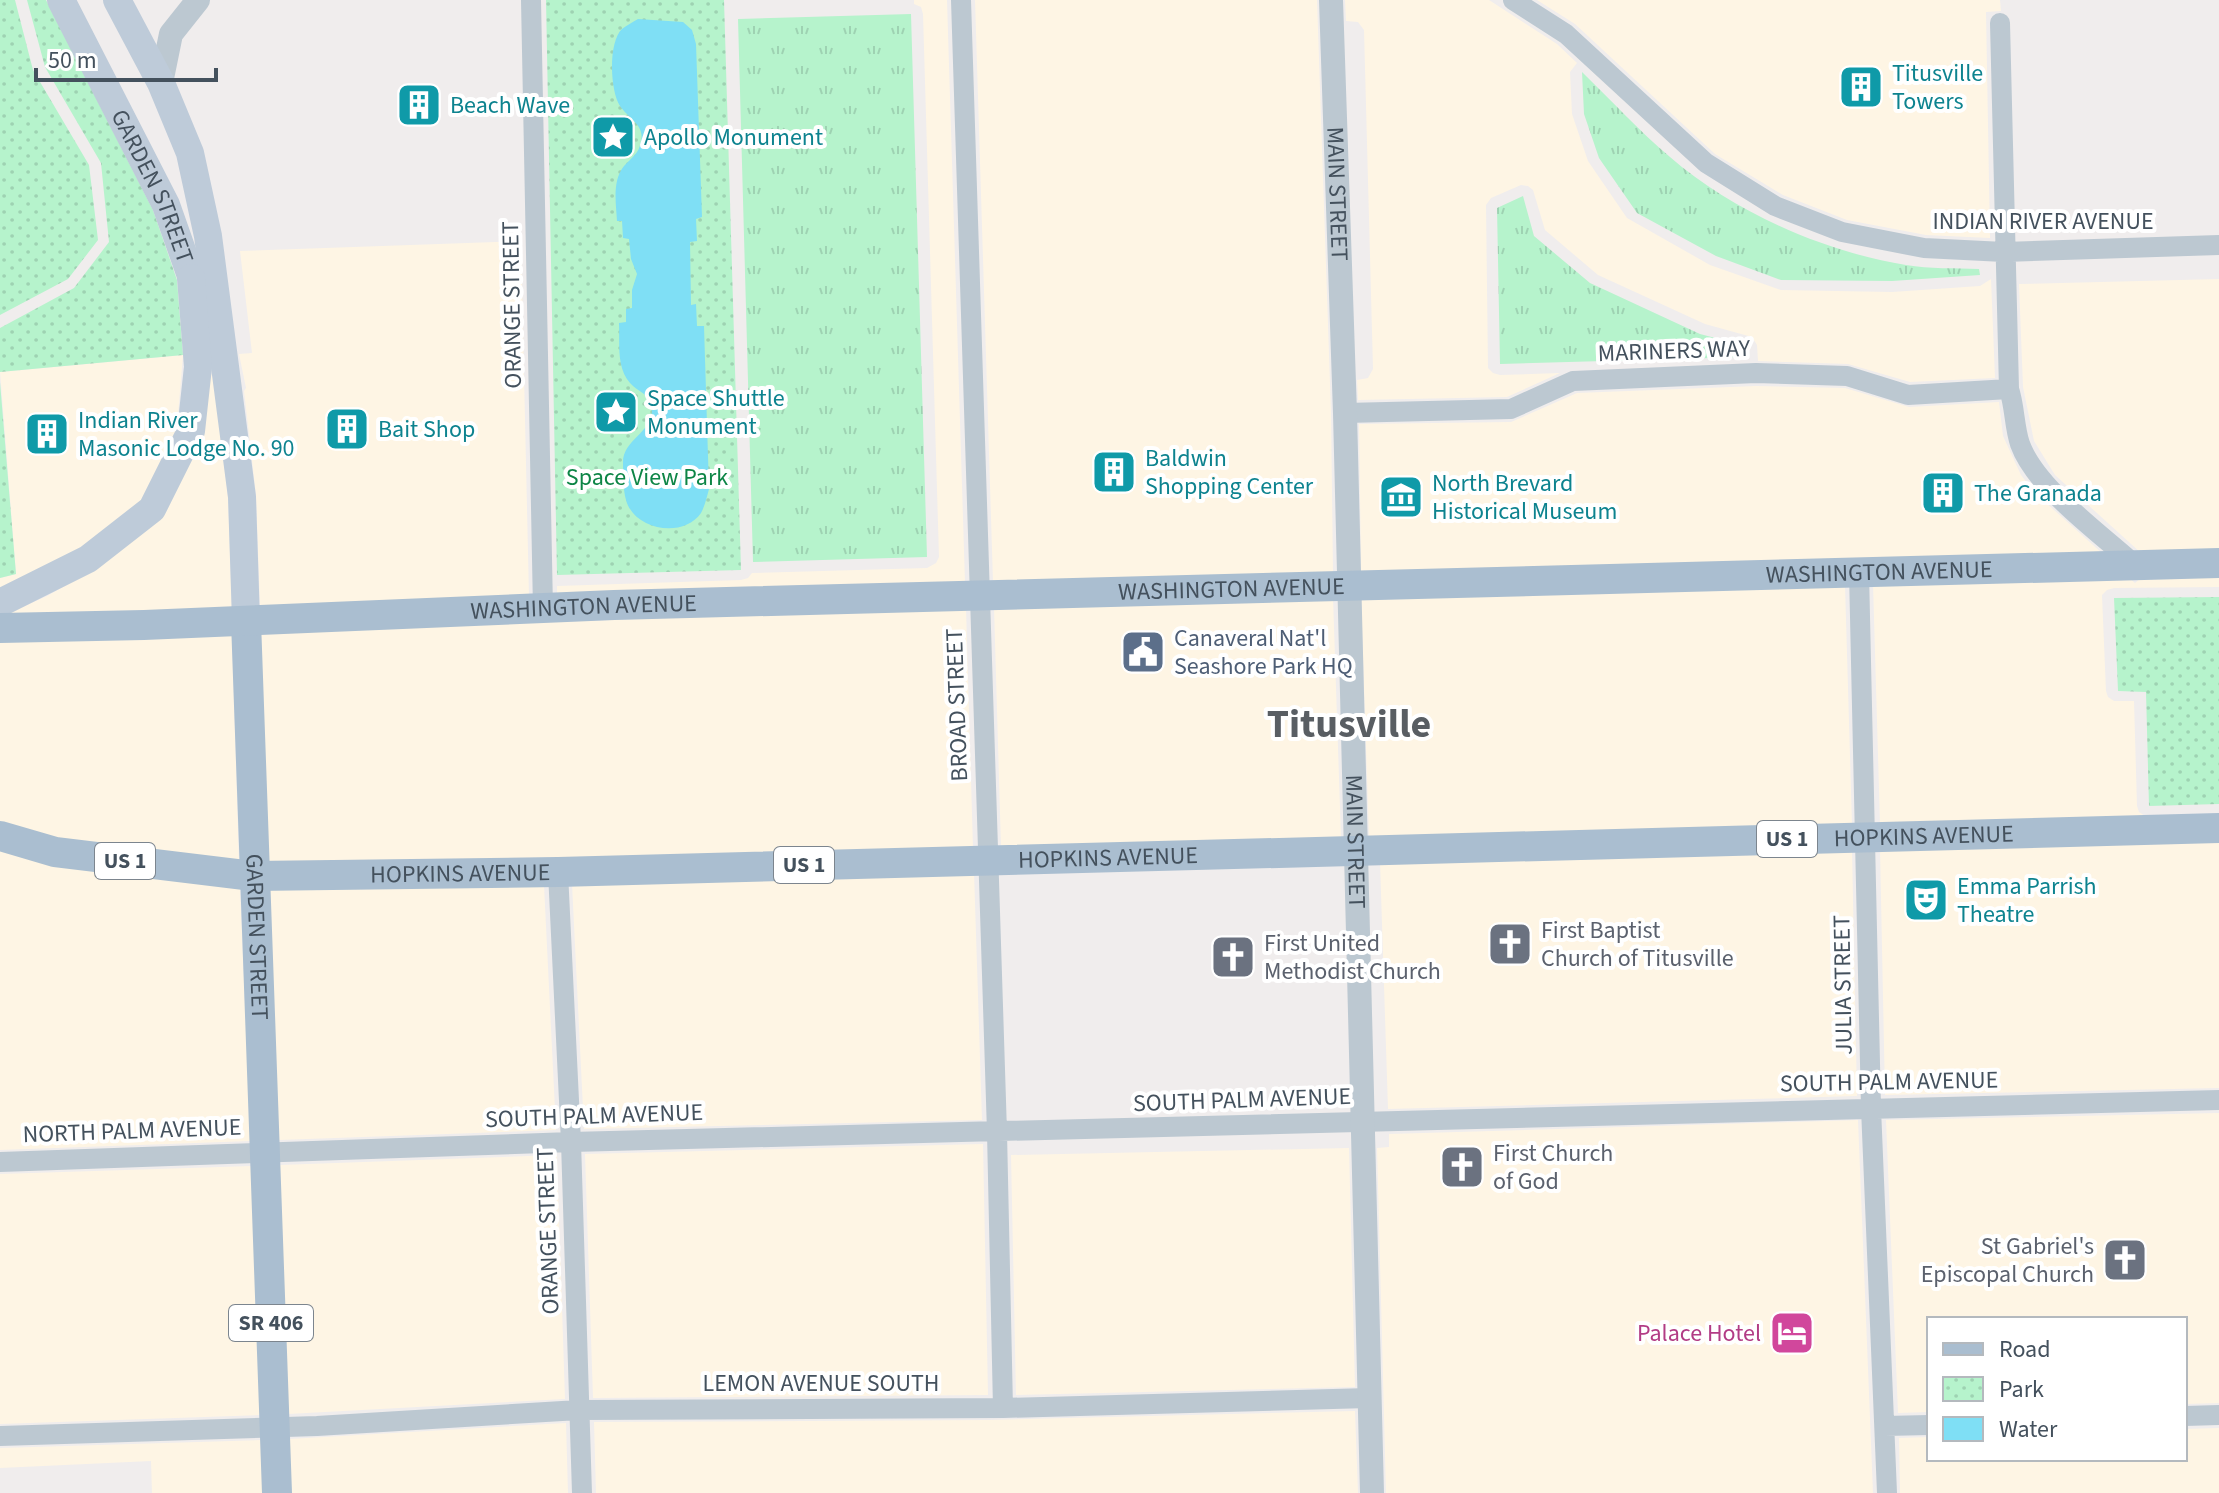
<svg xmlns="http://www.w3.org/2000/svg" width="2219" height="1493" viewBox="0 0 2219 1493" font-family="'Source Sans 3',sans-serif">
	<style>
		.commercial { fill: #fef5e4 }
		.grass { fill: url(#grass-tufts) }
		.park { fill: url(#park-dots) }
		.water { fill: #7fdff5 }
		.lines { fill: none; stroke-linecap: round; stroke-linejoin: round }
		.minor { stroke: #bcc8d1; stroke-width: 20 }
		.tertiary { stroke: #bcc8d1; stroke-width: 24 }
		.secondary { stroke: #becbd9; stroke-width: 28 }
		.primary { stroke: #aabed0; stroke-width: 30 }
		.labels { text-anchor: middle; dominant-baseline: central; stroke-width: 8; stroke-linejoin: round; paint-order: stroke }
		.shield { fill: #fff; stroke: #7c858e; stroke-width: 2 }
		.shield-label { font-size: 22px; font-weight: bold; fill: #44515d }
		.culture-label { font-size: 24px; fill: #0d838f; stroke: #fff; text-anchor: start }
		.street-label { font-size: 24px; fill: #44515d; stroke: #fff }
		.park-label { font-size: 24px; fill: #0d8546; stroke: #fff }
		.service-label { font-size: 24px; fill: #4e5e75; stroke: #fff; text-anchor: start }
		.worship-label { font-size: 24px; fill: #5b616d; stroke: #fff; text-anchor: start }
		.hotel-label { font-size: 24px; fill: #b23c85; stroke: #fff; text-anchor: end }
		.town-label { font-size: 40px; font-weight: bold; fill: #595e63; stroke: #fff }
	</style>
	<defs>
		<pattern id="grass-tufts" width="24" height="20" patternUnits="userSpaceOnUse" patternTransform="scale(2)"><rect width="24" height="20" fill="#b6f3cc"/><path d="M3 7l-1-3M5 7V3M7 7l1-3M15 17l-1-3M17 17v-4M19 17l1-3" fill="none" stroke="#9ed2b2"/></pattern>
		<pattern id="park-dots" width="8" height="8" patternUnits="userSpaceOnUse" patternTransform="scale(2)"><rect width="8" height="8" fill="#b6f3cc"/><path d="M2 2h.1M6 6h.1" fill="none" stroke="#9ed2b2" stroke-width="1.8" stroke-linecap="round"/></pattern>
	</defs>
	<rect width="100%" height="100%" fill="#f0eded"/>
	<!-- commercial -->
	<path class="commercial" d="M914,0H947L965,583L557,596V586L741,580L748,578L752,573L927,568L936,563L939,557L923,14L921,7L914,4Z
		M975,0H1317L1331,413L1333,572L993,582Z
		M1345,0H1489L1557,44L1577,63L1570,72L1572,114L1588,161L1627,218L1710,265L1781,290L1892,292L1980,286L1991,279L1995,378L1910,382L1848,364L1758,361L1757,345L1752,337L1705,324L1598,275L1545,230L1533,190L1528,186L1521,185L1491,198L1486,205L1488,368L1493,373L1500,375L1560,373L1507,397L1358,400L1357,380L1368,378L1373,369L1364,30L1358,22L1346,21Z
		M1537,0H2000L2001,11L1986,12L1990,238L1926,235L1847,220L1783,195L1715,154L1575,24Z
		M521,241L529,597L260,607L256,495L244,391L246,388L239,354L252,353L240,251Z
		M2219,279V551L2141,553L2055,475L2034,441L2023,387L2019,284Z
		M183,355L177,428L141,502L79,549L0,589V578L16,574L0,372Z
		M211,373L215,383L228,497L232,609L2,616L47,596L95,569L165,514L203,436Z
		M1756,386L1845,388L1909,407L1999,402L2003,436L2021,475L2034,492L2103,554L1361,571L1359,424L1511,422L1577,393Z
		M2219,575V587L2114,588L2107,590L2102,595L2106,691L2108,697L2114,701H2134L2137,806L2139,812L2145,816L1880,824L1873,584L2129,578L2135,583L2141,578Z
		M1845,585L1852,825L1369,838L1361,596Z
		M1333,597L1341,838L1001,847L994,607Z
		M966,608L973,848L267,864L260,632Z
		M232,633L239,862L58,840L0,823V641Z
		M2219,841V1088L1885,1095L1880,849Z
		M0,849L240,889L251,1141L0,1150Z
		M1852,850L1857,1096L1388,1109L1380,862Z
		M974,872L982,1120L584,1129L572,884Z
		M544,885L556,1130L279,1140L268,889Z
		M2219,1113V1403L2185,1404V1319H1929V1412L1898,1413L1886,1120Z
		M1858,1120L1873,1493H1386L1377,1148L1389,1147V1134Z
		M983,1144L988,1395L593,1398L585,1154Z
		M1349,1148L1355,1387L1016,1395L1011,1155Z
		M557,1155L565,1399L288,1414L280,1165Z
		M252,1166L260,1415L0,1424V1174Z
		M1355,1411L1358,1493H596L594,1422L989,1420Z
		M566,1423L568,1493H291L289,1439Z
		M2219,1428V1493H1900L1899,1438L1929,1437V1459H2185V1429Z
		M261,1440L263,1493H152L151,1461L0,1468V1448Z"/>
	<!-- grass -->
	<path class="grass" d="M911,14L927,557L753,562L738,19Z
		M1582,72C1611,100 1639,131 1670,157C1732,211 1824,252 1906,265C1930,269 1955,268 1979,269L1980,275L1892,281L1781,280L1716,256L1637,213L1599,158L1584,114Z
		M1523,196L1534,236L1590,283L1700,334L1746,346L1747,357L1500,364L1497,208Z"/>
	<!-- park -->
	<path class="park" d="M0,0H15L33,70L89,165L98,240L68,279L0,315Z
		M27,0H46L153,210L177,280L183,355L0,372V328L74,288L109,242L101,163L45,67Z
		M546,0H724L741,570L557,575Z
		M0,382L16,574L0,578Z
		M2219,597V804L2149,806L2146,692L2118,691L2114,598Z"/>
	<!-- water -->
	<path class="water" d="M638,19L683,22L692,30L696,44L702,217L696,219L697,241L690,242L691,305L696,304L697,326H704L709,489C707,496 705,506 701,513C683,539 634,530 626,500C623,489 623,474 623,462C623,438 658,430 651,405C647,392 638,392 630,383C616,367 620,343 619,323L626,322V309L632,308V290L637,274L631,259L629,239L623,238L622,221H617C616,203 612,181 624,166C632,157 639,154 641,141C645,125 628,118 620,106C610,91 608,42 622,29C627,25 633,22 638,19Z"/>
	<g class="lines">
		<!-- minor -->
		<path class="minor" d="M531,0L543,609
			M961,0L997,1132L1003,1408
			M1513,0L1566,34L1706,163L1775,206L1842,232L1924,248L2004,252L2219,245
			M2000,23L2009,389C2015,407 2014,426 2020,444C2036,488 2100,533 2135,565
			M1345,413L1511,409L1573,381L1756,373L1847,376L1908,395L2009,389
			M1859,572L1871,1108L1887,1493
			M558,872L571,1142L582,1493
			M0,1162L571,1142L2219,1100
			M2185,1416L2219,1415
			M1885,1426L1929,1425
			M0,1436L317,1426L579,1410L1003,1408L1369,1398"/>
		<!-- tertiary -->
		<g class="tertiary">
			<path id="s1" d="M1331,0L1345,413L1372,1493"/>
			<path d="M161,83L171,34L198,0"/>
		</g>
		<!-- secondary -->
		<g class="secondary">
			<path id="s2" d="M61,0L166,205L197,293"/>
			<path d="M117,0L161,83L190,153L208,236L242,497L246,621"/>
			<path d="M0,603L88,559L152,509L191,431L198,367L191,278"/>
		</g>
		<!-- primary -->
		<g class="primary">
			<path id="s3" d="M246,621L277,1493"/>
			<path id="s4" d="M0,628L144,625L614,605L2219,563"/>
			<path id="s5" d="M0,836L55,852L253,876L558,872L2219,828"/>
		</g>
	</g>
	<!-- icons -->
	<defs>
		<g id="building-square" transform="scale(2.3)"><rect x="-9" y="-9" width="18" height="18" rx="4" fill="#0f9aa8" stroke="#fff"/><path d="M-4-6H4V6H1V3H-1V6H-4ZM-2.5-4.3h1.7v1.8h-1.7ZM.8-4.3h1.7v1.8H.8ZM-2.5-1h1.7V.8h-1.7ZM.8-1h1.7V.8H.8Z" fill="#fff"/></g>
		<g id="sight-square" transform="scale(2.3)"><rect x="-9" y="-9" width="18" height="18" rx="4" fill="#0f9aa8" stroke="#fff"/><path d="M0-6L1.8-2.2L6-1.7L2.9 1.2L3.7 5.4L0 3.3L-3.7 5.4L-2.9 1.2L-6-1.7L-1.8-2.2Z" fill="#fff"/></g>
		<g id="museum-square" transform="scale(2.3)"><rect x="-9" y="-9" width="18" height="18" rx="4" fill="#0f9aa8" stroke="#fff"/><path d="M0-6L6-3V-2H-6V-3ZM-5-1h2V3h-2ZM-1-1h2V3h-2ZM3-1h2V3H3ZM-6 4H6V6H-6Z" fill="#fff"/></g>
		<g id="civic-square" transform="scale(2.3)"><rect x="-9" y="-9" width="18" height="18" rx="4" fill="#5c6f8a" stroke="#fff"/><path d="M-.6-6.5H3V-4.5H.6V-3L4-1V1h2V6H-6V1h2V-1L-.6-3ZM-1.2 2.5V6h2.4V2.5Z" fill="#fff"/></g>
		<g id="theatre-square" transform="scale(2.3)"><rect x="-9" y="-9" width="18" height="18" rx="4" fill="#0f9aa8" stroke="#fff"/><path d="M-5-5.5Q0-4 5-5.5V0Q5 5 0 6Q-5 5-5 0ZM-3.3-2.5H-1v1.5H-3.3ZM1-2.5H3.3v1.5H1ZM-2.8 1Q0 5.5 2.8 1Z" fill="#fff"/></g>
		<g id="church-square" transform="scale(2.3)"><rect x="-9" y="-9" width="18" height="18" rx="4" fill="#6b7280" stroke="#fff"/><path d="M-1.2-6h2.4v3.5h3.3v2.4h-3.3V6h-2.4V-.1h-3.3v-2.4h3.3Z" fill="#fff"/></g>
		<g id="hotel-square" transform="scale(2.3)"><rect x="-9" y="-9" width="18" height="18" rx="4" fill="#d1479c" stroke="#fff"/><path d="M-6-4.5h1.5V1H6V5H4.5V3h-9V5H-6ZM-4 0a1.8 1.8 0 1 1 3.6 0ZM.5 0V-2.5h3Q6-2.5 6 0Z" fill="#fff"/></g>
	</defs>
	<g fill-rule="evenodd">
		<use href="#building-square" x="1861" y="87"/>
		<use href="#building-square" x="419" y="105"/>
		<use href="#sight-square" x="613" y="137"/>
		<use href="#sight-square" x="616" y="412"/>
		<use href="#building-square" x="347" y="429"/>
		<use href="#building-square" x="47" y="434"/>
		<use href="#building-square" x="1114" y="472"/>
		<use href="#building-square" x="1943" y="493"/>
		<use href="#museum-square" x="1401" y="497"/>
		<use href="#civic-square" x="1143" y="652"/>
		<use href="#theatre-square" x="1926" y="900"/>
		<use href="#church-square" x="1510" y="944"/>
		<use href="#church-square" x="1233" y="957"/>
		<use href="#church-square" x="1462" y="1167"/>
		<use href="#church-square" x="2125" y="1260"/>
		<use href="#hotel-square" x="1792" y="1333"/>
	</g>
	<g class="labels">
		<!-- shield labels -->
		<g class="shield">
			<rect x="1757" y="821" width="60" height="36" rx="6"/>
			<rect x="95" y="843" width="60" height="36" rx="6"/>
			<rect x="774" y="847" width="60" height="36" rx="6"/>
			<rect x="229" y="1305" width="84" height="36" rx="6"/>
		</g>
		<g class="shield-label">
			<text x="1787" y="839">US 1</text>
			<text x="125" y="861">US 1</text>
			<text x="804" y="865">US 1</text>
			<text x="271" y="1323">SR 406</text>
		</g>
		<!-- culture labels -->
		<g class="culture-label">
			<text x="1892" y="73">Titusville<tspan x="1892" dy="28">Towers</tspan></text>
			<text x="450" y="105">Beach Wave</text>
			<text x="644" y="137">Apollo Monument</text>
			<text x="647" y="398">Space Shuttle<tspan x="647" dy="28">Monument</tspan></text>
			<text x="78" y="420">Indian River<tspan x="78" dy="28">Masonic Lodge No. 90</tspan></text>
			<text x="378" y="429">Bait Shop</text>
			<text x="1145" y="458">Baldwin<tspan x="1145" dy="28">Shopping Center</tspan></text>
			<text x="1432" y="483">North Brevard<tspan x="1432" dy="28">Historical Museum</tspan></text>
			<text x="1974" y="493">The Granada</text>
			<text x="1957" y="886">Emma Parrish<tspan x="1957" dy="28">Theatre</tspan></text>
		</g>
		<!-- street labels -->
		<g class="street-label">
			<text stroke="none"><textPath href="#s2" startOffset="208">GARDEN STREET</textPath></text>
			<text stroke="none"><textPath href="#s1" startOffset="194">MAIN STREET</textPath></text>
			<text x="2043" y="221">INDIAN RIVER AVENUE</text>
			<text transform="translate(512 305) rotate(-91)">ORANGE STREET</text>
			<text transform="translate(1674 351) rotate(-2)">MARINERS WAY</text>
			<text stroke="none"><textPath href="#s4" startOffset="1880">WASHINGTON AVENUE</textPath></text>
			<text stroke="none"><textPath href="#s4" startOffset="1232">WASHINGTON AVENUE</textPath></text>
			<text stroke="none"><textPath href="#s4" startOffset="584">WASHINGTON AVENUE</textPath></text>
			<text transform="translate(957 705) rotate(-92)">BROAD STREET</text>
			<text stroke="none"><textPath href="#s5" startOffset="1928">HOPKINS AVENUE</textPath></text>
			<text stroke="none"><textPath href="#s1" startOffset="842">MAIN STREET</textPath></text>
			<text stroke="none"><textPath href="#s5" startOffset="1112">HOPKINS AVENUE</textPath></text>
			<text stroke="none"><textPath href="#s5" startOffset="464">HOPKINS AVENUE</textPath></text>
			<text stroke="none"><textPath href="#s3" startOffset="316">GARDEN STREET</textPath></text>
			<text transform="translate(1843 985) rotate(-91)">JULIA STREET</text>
			<text transform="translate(1889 1082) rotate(-1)">SOUTH PALM AVENUE</text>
			<text transform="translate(1242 1100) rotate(-2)">SOUTH PALM AVENUE</text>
			<text transform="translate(594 1116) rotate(-2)">SOUTH PALM AVENUE</text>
			<text transform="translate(132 1131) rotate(-2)">NORTH PALM AVENUE</text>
			<text transform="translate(548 1231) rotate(-92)">ORANGE STREET</text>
			<text x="821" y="1383">LEMON AVENUE SOUTH</text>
		</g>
		<!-- park labels -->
		<g class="park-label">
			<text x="647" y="477">Space View Park</text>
		</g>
		<!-- service labels -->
		<g class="service-label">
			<text x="1174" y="638">Canaveral Nat'l<tspan x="1174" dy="28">Seashore Park HQ</tspan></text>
		</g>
		<!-- worship labels -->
		<g class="worship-label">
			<text x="1541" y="930">First Baptist<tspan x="1541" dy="28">Church of Titusville</tspan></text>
			<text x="1264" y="943">First United<tspan x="1264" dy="28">Methodist Church</tspan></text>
			<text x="1493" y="1153">First Church<tspan x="1493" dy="28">of God</tspan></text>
			<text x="2094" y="1246" text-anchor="end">St Gabriel's<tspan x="2094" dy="28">Episcopal Church</tspan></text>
		</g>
		<!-- hotel labels -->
		<g class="hotel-label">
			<text x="1761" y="1333">Palace Hotel</text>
		</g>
		<!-- town labels -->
		<g class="town-label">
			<text x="1349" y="724">Titusville</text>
		</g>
	</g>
	<!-- legend -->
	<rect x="1927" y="1317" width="260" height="144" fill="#ffffff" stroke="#b4b9be" stroke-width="2"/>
	<rect x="1943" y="1343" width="40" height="12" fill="#aabed0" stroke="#b4b9be" stroke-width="2"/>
	<text x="1999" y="1357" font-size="24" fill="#44515d">Road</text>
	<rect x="1943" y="1377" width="40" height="24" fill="url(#park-dots)" stroke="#b4b9be" stroke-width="2"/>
	<text x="1999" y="1397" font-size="24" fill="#44515d">Park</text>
	<rect x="1943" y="1417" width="40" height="24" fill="#7fdff5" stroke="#b4b9be" stroke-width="2"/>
	<text x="1999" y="1437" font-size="24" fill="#44515d">Water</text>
	<!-- scale -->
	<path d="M36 68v12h180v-12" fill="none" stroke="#44515d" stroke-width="4"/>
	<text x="48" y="68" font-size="24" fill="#44515d" stroke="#ffffff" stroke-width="6" paint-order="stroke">50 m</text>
</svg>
